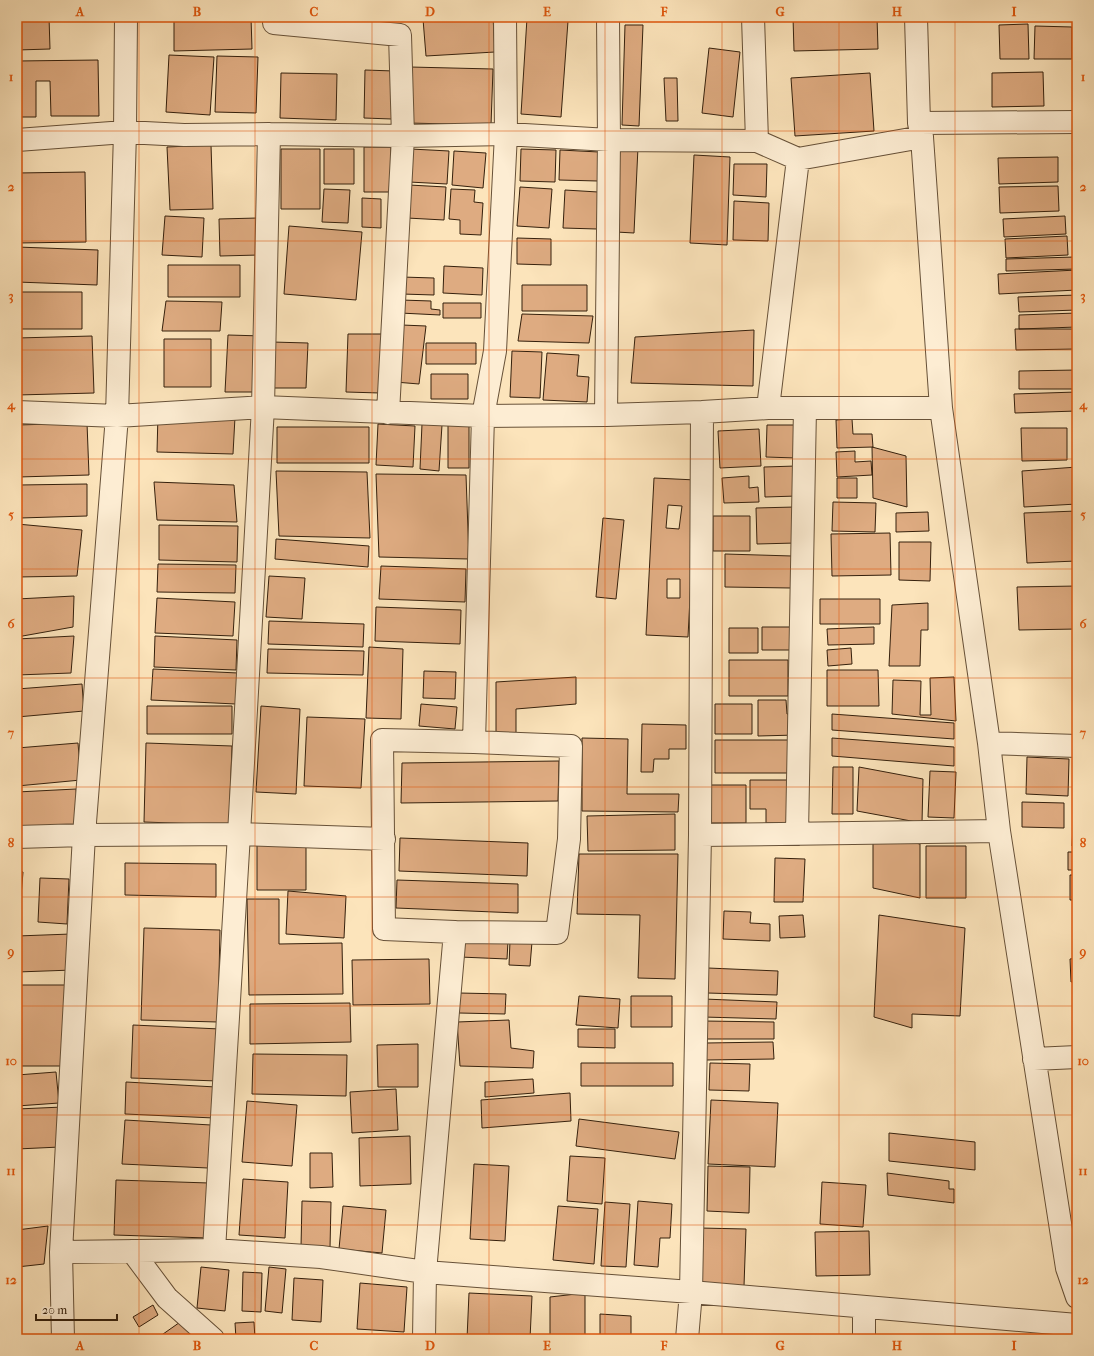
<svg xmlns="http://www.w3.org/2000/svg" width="1094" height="1356" viewBox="0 0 1094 1356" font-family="'IM FELL French Canon',serif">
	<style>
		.building { fill: #deab81; stroke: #35200c; fill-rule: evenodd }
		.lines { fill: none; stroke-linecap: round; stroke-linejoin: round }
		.minor-casing { stroke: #675138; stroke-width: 24 }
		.minor { stroke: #fdedd3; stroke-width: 22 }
		.grid { fill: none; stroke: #df560c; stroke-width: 1; stroke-opacity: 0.55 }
		.neatline { fill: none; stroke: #df560c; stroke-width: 1.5 }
		.grid-label { font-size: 13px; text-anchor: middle; font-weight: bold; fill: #df560c }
	</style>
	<rect width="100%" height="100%" fill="#fce4bb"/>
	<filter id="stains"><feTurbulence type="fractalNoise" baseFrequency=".005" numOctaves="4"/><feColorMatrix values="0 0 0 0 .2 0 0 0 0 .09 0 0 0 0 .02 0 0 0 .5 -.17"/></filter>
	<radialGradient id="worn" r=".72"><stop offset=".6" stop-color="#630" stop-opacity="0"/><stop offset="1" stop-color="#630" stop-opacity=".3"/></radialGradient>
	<!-- building -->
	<path class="building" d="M17,17H49L50,49L17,50Z
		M174,17H251L252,49L174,51Z
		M452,17H493L495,52L426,56L423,19Z
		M793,17H877L878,49L794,51Z
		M527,18L568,21L561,117L521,114Z
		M1028,24L1029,59H1000L999,25Z
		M625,25H643L639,126L622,125Z
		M1035,26L1072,27V59H1034Z
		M709,48L740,52L733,117L702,113Z
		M169,55L214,57L210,115L166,112Z
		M217,56L258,57L256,113L215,112Z
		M98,60L99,116H51L50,81H36V117H17V61Z
		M410,67L493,69L491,125L408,123Z
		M365,70L394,71L392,119L364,118Z
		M1043,72L1044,106L992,107V73Z
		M281,73L337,74L336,120L280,118Z
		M870,73L874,131L795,136L791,78Z
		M664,78H677L678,121H666Z
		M211,145L213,209L170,210L167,147Z
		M620,146L638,147L634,233L616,232Z
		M364,147H391V192H364Z
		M281,149H320V209H281Z
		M324,149H354V184H324Z
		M411,149L449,151L447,184L409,182Z
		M521,149L556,150L555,182L520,181Z
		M560,150L599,152L598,181L559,180Z
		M454,151L486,153L483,188L452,185Z
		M694,155L730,157L727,245L690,243Z
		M1058,157V182L999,184L998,158Z
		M734,164H767L766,197L733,195Z
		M85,172L86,242L17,243V173Z
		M409,185L446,187L444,220L407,218Z
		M1058,186L1059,211L1000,213L999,187Z
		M520,187L552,189L549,228L517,226Z
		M324,189L350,190L348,223L322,222Z
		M451,189L475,190L474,202L483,203L481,235L460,234V220L449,219Z
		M565,190L598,192L597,229L563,228Z
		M362,198L381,199V228L362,227Z
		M734,201L769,203L768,241L733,240Z
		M165,216L204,218L202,257L162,255Z
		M1065,216L1066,234L1004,237L1003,219Z
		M258,218L260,255L220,256L219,219Z
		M289,226L362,232L356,300L284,294Z
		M1067,236L1068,255L1006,258L1005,239Z
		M517,238L551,239V265L517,264Z
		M17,247L98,250L97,285L17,282Z
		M1075,257L1076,269L1006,271V259Z
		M168,265H240V297H168Z
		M444,266L483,268L482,295L443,293Z
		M1077,270V290L999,294L998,274Z
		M402,277L434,278V295L402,294Z
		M522,285H587V311H522Z
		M17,292H82V329H17Z
		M1077,295V310L1019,312L1018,297Z
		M401,300L431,301V309L440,310V315L400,313Z
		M166,301L222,302L220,331H162Z
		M443,303H481V318H443Z
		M1077,313V327L1019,329V315Z
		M522,314L593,316L589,343L518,341Z
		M402,325L426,326L419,384L395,382Z
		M1015,329H1077V349L1016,350Z
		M754,330L753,386L631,383L635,337Z
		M348,334H383L380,393L346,392Z
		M228,335L263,336L260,392H225Z
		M92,336L94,393L17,395V338Z
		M164,339H211V387H164Z
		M272,342L308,343L306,388H270Z
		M426,343H476V364H426Z
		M512,351L542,352L540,398L510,397Z
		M547,353L579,355L577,376L589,377L587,402L543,400Z
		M1077,370V389H1019V371Z
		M431,374H468V399H431Z
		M1077,392V411L1015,413L1014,394Z
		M158,414L235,417L233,454L157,452Z
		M852,419L853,434H872L873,447L837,448L836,420Z
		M87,423L89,475L18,477L17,425Z
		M448,423H469V468H448Z
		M378,424L415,426L413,467L376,465Z
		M422,424L442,425L439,471L420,469Z
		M767,425H797L796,458L766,457Z
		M277,427H369V463H277Z
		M1021,428H1067V460L1022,461Z
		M759,429L761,466L720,468L718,431Z
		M872,447L906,456L907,507L873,498Z
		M855,451V462L871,461L872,475L837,477L836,452Z
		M796,466L797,496L765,497L764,467Z
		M1077,467V504L1024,507L1022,471Z
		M276,471L367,472L370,538L279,536Z
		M376,474L466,475L469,559L379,557Z
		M749,476V488L758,487L759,502L724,503L722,478Z
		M654,478L696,480L688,637L646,635ZM668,505L682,506L679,529L666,528ZM667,579H680V598H667Z
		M837,478H857V498H837Z
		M154,482L234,485L237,522L157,520Z
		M87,484V516L20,518L19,485Z
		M833,502L876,503L875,532L832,531Z
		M795,507L796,543L757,544L756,508Z
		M1077,511V561L1027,563L1024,513Z
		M928,512L929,531L896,532V513Z
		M713,516H750V551H713Z
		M603,518L624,520L616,599L596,597Z
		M17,524L82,530L77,576L17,577Z
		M159,525L238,526L237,562L159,560Z
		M890,533L891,575L832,576L831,534Z
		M276,539L369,546L368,567L275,559Z
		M899,542H931L930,581L899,580Z
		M725,554L792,556L791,588L725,587Z
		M158,564L236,565L235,593L157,592Z
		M381,566L466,569L465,602L379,599Z
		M269,576L305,578L302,619L266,617Z
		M1077,586V629L1019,630L1017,587Z
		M74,596L73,627L17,637V599Z
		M157,598L235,602L233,636L155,633Z
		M820,599H880V624H820Z
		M928,603V630H921L920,666H889L892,605Z
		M376,607L461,610L460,644L375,641Z
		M269,621L364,624L363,647L268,644Z
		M762,627H799V650H762Z
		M874,627V644L828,645L827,629Z
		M729,628H758V653H729Z
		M74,636L71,673L17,675V639Z
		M155,636L237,640L236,670L154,667Z
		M369,647L403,649L401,719L366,718Z
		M851,648L852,664L828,666L827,650Z
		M268,649L364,651L363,675L267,673Z
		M729,660H788V696H729Z
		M153,669L238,673L236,704L151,700Z
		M827,670H878L879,706H827Z
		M424,671L456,672L455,699L423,698Z
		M576,677V704L516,709V736H496V682Z
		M954,677L956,721L892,714L893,680L921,681L920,715H931L930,678Z
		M82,684L84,711L17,717V689Z
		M758,700H786L787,714H791L797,735L758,736Z
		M421,704L457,707L455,729L419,726Z
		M715,704H752V734H715Z
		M147,706H232V734H147Z
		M261,706L300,709L296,794L256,792Z
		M832,714L954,723V739L832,730Z
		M307,717L365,719L361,788L304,786Z
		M642,724L686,725V749H669V759H654L653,772H641Z
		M582,738L628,739L627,794H679L678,812L582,811Z
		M832,738L954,747V766L832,756Z
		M715,740H794V773H715Z
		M78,743L81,780L17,786V748Z
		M146,743L232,746L229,825L144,822Z
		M1027,757L1069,759L1068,796L1026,794Z
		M559,761L558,801L401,803L402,763Z
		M833,767H853V814H832Z
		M859,767L923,779L922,823L857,811Z
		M930,771L956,772L954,818L928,817Z
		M750,780H794V823H766V809H750Z
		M708,785H746V823H708Z
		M1075,785H1077V846H1072Z
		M76,789L79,826L17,830V792Z
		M1022,802L1064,803V828L1022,827Z
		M675,814V850L588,851L587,816Z
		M873,835L920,844V898L873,888Z
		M400,838L528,843L527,876L399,871Z
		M257,841H306V890H257Z
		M926,846H966V898H926Z
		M1068,852H1077V870H1068Z
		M579,854H678L675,979L638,978L640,915L577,914Z
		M775,858L805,859L803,902H774Z
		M125,863L216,864V897L125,895Z
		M17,871L23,872L19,920H17Z
		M1070,875H1077V900H1070Z
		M40,878L69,879L67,924L38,922Z
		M397,880L518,884V913L396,908Z
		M288,891L346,896L344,938L286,934Z
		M247,899H279V944L342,943L343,994L249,995Z
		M1075,905H1077V945H1076Z
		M724,911L751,912L750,923L770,924V941L723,939Z
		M803,915L805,937L780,938L779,916Z
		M879,915L965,928L960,1016L912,1014V1028L874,1017Z
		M144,928L220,930L218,1022L141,1020Z
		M71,934L73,970L17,972V936Z
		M460,940L508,941L507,959L460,957Z
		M510,941L532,942L530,966L509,965Z
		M1077,958V981L1071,982L1070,959Z
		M429,959L430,1004L353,1005L352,960Z
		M708,968L778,971L777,995L707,993Z
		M17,985H66L67,1066H17Z
		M459,993L506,994L505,1014L459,1013Z
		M579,996L620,999L618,1028L576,1025Z
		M631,996H672V1027H631Z
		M704,999L777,1002L776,1019L703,1017Z
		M350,1003L351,1042L250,1044V1004Z
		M509,1020L511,1048L534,1051L533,1068L460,1066L457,1022Z
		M704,1021L774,1022V1039H704Z
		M133,1025L220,1029L218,1081L131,1078Z
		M578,1029H615V1048L578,1047Z
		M773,1042L774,1059L706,1060V1043Z
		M418,1044V1087H378L377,1045Z
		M253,1054L347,1055L346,1096L252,1094Z
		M581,1063H673V1086H581Z
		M710,1063L750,1064L749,1091L709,1090Z
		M56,1072L59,1103L17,1106V1075Z
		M533,1079L534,1093L485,1097V1082Z
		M126,1082L216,1087L214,1118L125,1114Z
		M396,1089L398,1130L352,1133L350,1092Z
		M570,1093L571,1121L482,1128L481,1100Z
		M711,1100L778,1103L775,1167L708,1164Z
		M247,1101L297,1105L292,1166L242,1162Z
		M63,1107L60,1147L17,1149V1109Z
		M579,1119L679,1132L675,1159L576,1146Z
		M125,1120L211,1125L208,1168L122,1164Z
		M889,1133L975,1142V1170L889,1161Z
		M410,1136L411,1184L360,1186L359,1138Z
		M310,1153H332L333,1187L310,1188Z
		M570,1156L605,1158L602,1204L567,1201Z
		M474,1164L509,1166L505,1241L470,1239Z
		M708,1166L750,1167L749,1213L707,1211Z
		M887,1173L949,1181V1189H954V1203L888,1195Z
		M243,1179L288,1182L285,1238L239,1235Z
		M116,1180L209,1183L208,1238L114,1235Z
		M822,1182L866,1185L863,1227L820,1224Z
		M302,1201L331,1202L330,1248L301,1247Z
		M638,1201L672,1204L670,1238H660L658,1267L634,1265Z
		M605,1202L630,1204L626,1267L601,1266Z
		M343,1206L386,1210L382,1253L339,1249Z
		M558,1206L598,1209L594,1264L553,1260Z
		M48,1226L44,1264L17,1267V1230Z
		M700,1228L746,1229L744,1286L698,1285Z
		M869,1231L870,1275L816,1276L815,1232Z
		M201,1267L229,1270L225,1311L197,1308Z
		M269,1267L286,1269L282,1313L265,1311Z
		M243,1272L262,1273L261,1312L242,1311Z
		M294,1278L323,1280L321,1322L292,1320Z
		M360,1283L407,1287L404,1332L357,1329Z
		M469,1293L532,1296L530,1339H467Z
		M585,1293V1339H550V1297Z
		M153,1305L158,1315L139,1327L133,1317Z
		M600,1314L631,1316V1339H600Z
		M183,1320L196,1339H156Z
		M254,1322L255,1339H236L235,1323Z
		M278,1336V1339H261V1337Z"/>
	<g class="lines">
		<!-- minor casing -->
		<g class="minor-casing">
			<path id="minor" d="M274,17V23L400,35L403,136L388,413
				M505,17L506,134L495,351L483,416L474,742L382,740L384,929L455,932L425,1272L691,1292L1077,1325
				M753,17L757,141
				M916,17L919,123L922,137L941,408L989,743L999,831L1067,1268L1077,1297
				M919,123L1077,122
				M269,134L263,407L239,834L384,839
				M17,140L125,132L184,135L269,134L403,136L506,134L609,140L757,141L798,159L922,137
				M768,408L798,159
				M17,412L117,416L263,407L483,416L606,415L702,412L768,408H941
				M606,415L609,140L608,17
				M989,743L1077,746
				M797,834L805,408
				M700,835L999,831
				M17,837L84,835L239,834L214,1250
				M455,932L557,933L569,839L571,746L474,742
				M1034,1059L1077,1057
				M132,1251L167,1298L213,1339
				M61,1252L214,1250L321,1257L425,1272L424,1339
				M864,1307V1339
				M63,1339L61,1252L84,835L117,416L125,132L126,17
				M687,1339L691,1292L700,835L702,412"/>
		</g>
		<!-- minor -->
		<use href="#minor" class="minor"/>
	</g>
	<!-- grid -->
	<path class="grid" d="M139,17V1339M255,17V1339M372,17V1339M489,17V1339M605,17V1339M722,17V1339M839,17V1339M955,17V1339M17,131H1077M17,241H1077M17,350H1077M17,459H1077M17,569H1077M17,678H1077M17,787H1077M17,897H1077M17,1006H1077M17,1115H1077M17,1225H1077"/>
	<!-- margin -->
	<rect width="1094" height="1356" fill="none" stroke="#fce4bb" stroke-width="44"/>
	<!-- scale -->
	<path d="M36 1314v6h81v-6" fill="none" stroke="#35200c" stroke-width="2"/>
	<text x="42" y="1314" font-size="12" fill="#35200c" stroke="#fdedd3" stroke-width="3" paint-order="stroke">20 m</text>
	<rect x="22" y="22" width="1050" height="1312" class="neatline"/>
	<g class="grid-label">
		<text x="80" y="16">A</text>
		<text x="197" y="16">B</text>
		<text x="314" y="16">C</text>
		<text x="430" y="16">D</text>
		<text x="547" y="16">E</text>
		<text x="664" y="16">F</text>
		<text x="780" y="16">G</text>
		<text x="897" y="16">H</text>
		<text x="1014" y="16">I</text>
		<text x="11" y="81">1</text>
		<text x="1083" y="81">1</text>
		<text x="11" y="191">2</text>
		<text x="1083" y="191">2</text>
		<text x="11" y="300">3</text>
		<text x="1083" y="300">3</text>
		<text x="11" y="409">4</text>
		<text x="1083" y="409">4</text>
		<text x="11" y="519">5</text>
		<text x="1083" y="519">5</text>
		<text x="11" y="628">6</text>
		<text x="1083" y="628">6</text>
		<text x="11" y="737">7</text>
		<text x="1083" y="737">7</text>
		<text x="11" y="847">8</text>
		<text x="1083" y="847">8</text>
		<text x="11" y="956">9</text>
		<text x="1083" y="956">9</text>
		<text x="11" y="1065">10</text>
		<text x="1083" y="1065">10</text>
		<text x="11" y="1175">11</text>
		<text x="1083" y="1175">11</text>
		<text x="11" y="1284">12</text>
		<text x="1083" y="1284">12</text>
		<text x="80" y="1350">A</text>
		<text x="197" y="1350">B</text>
		<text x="314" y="1350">C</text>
		<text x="430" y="1350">D</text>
		<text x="547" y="1350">E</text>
		<text x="664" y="1350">F</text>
		<text x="780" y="1350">G</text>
		<text x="897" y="1350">H</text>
		<text x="1014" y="1350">I</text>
	</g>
	<rect width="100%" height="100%" filter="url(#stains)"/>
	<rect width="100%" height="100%" fill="url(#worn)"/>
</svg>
